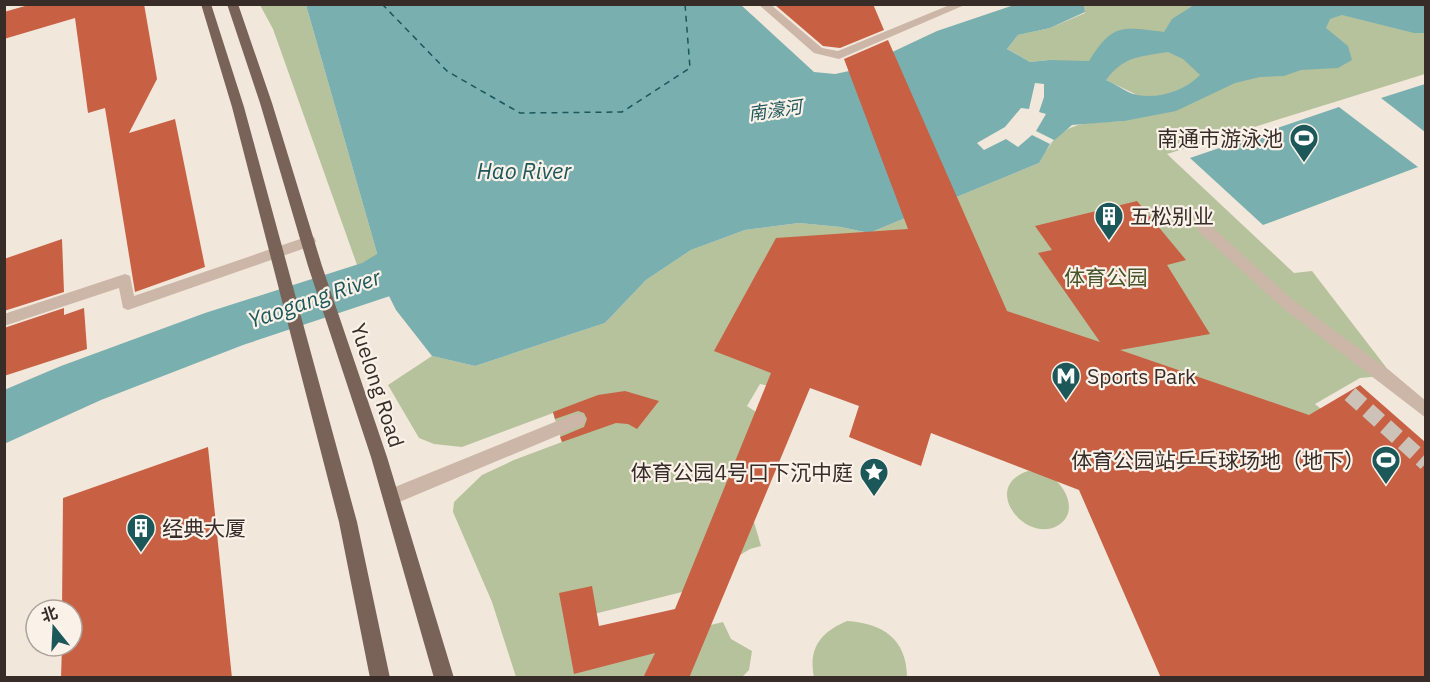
<svg xmlns="http://www.w3.org/2000/svg" width="1430" height="682" viewBox="0 0 1430 682" font-family="'IBM Plex Sans','Noto Sans SC',sans-serif">
	<style>
		.green { fill: #b6c29b }
		.water { fill: #7aafb0; fill-rule: evenodd }
		.pier { fill: #f2e7db }
		.lines { fill: none; stroke-linecap: round; stroke-linejoin: round }
		.river { fill: #7aafb0; fill-rule: evenodd }
		.ferry { stroke: #1c575a; stroke-width: 1.5; stroke-dasharray: 6 5; stroke-linecap: butt }
		.building { fill: #c86044 }
		.minor-tunnel { stroke: #cdc2b7; stroke-width: 16; stroke-dasharray: 16 8; stroke-linecap: butt }
		.minor { fill: #cbb6a7; fill-rule: evenodd }
		.major { fill: #796358; fill-rule: evenodd }
		.labels { text-anchor: middle; dominant-baseline: central; stroke-width: 4.5; stroke-linejoin: round; paint-order: stroke }
		.far-water-label { font-size: 18px; font-style: italic; fill: #1c575a; stroke: #faf1e8 }
		.poi-label { font-size: 21px; fill: #372c28; stroke: #faf1e8; text-anchor: end }
		.park-label { font-size: 21px; fill: #47562b; stroke: #faf1e8 }
		.street-label { font-size: 21px; fill: #372c28; stroke: #faf1e8 }
		.water-label { font-size: 22px; font-style: italic; fill: #1c575a; stroke: #faf1e8 }
	</style>
	<rect width="100%" height="100%" fill="#f2e7db"/>
	<!-- green -->
	<path class="green" d="M260,5H306L381,267L361,276L273,29Z
		M1084,5H1425V74L1167,154L1294,273L1312,271L1392,375L1360,378L1315,404L1345,429L1425,456V625L1409,601L1391,607L1425,660V677H1317L1269,531L818,387L793,391L760,384L747,406L759,414L752,515L761,546L750,549L735,558L714,584L578,618L585,656L723,622L731,639L752,651L749,670L743,676L744,677H516L492,602L453,512L454,502L482,475L514,460L562,442L553,413L462,447L434,444L419,438L388,385L432,356L475,366L605,323L646,280L691,250L745,230L799,223L841,227L869,233L1039,163C1063,119 1079,124 1124,121L1135,94L1106,80L1049,60L1030,62L1007,49L1018,35L1050,28L1085,13Z
		M1028,471C1037,472 1046,473 1054,479C1069,491 1077,515 1057,526C1025,543 980,487 1028,471Z
		M847,621C882,623 907,639 907,677H814C808,648 821,632 847,621Z"/>
	<!-- water -->
	<path class="water" d="M306,5H741L814,72L835,74L854,70L937,31L1014,5H1084L1085,12L1050,28L1018,35L1007,49L1030,62L1049,60L1089,61C1113,23 1121,27 1164,32L1172,19L1194,5H1425L1426,33H1414L1342,15L1330,19L1326,28L1348,46L1352,60L1338,68L1301,70L1284,76L1260,77L1235,83L1176,111L1124,121L1072,125L1050,144L1039,163L869,233L841,227L799,223L745,230L691,250L646,280L605,323L475,366L432,356L396,310L380,278L381,267ZM1168,52L1183,59L1200,75C1184,91 1160,99 1137,95C1127,93 1116,84 1106,80C1125,55 1140,57 1168,52Z
		M1425,84H1426L1425,132L1381,98Z
		M1339,107L1418,167L1263,225L1190,158Z
		M249,302L33,422L5,438V402L129,353Z"/>
	<!-- pier -->
	<path class="pier" d="M1035,83L1044,84V97L1039,112L1046,114L1036,131L1054,140L1050,144L1032,135L1018,147L1006,139L984,150L977,143L1005,127L1021,108L1029,109Z"/>
	<g class="lines">
		<!-- river -->
		<path class="river" d="M444,220L462,225L469,239L462,253L399,293L243,345L101,400L4,444V390L61,366L205,313L362,263L426,225Z"/>
		<!-- ferry -->
		<path class="ferry" d="M382,4L447,71L520,113L622,112L690,68L685,4"/>
	</g>
	<!-- building -->
	<path class="building" d="M32,4H144L157,79L129,133L175,119L205,267L135,292L105,108L88,113L75,18L4,39V12Z
		M774,4H873L884,30L840,48L823,46Z
		M888,40L1007,311L1100,342L1038,253L1052,250L1035,226L1137,201L1186,260L1167,265L1210,334L1120,350L1309,415L1360,385L1425,442V678H1161L1079,490L931,433L921,466L849,437L859,406L810,388L689,678H643L655,653L574,674L559,593L592,586L599,626L675,609L771,373L714,351L776,238L908,229L844,59Z
		M62,239L64,292L4,311V259Z
		M64,308V315L84,308L87,349L4,376V328Z
		M625,391L659,401L637,429L628,424L616,423L562,442L560,437L584,427L587,419L584,413L578,411L555,419L553,412L598,395Z
		M208,447L232,678H61L62,646H72V610H62L63,498Z"/>
	<g class="lines">
		<!-- minor-tunnel -->
		<path class="minor-tunnel" d="M1350,394L1426,463"/>
		<!-- minor -->
		<path class="minor" d="M758,4H770L822,48L838,51L952,4H967L839,59L814,53Z
			M1204,223L1209,224L1294,301L1389,370L1426,401V418L1284,309L1199,232L1197,228L1199,224Z
			M309,236L314,237L316,241L314,245L128,310L123,308L119,288L4,326V314L125,274L130,276L134,296Z
			M577,413L583,415L585,420L583,425L397,503L391,505L385,503L383,497L385,491Z"/>
		<!-- major -->
		<path class="major" d="M201,4H211L244,107L357,522L390,678H370L339,522L232,107Z
			M227,4H238L272,103L322,266L387,457L454,678H434L371,457L308,266L260,103Z"/>
	</g>
	<!-- icons -->
	<defs>
		<g id="stadium-pin" transform="scale(1.5)"><path d="M0 17L-7.5 6A9.5 9.5 0 1 1 7.5 6Z" fill="#1c575a" stroke="#faf1e8"/><path d="M0-5a6.5 5 0 1 0 0 10a6.5 5 0 1 0 0-10ZM-3.5-1.8h7v3.6h-7Z" fill="#fff"/></g>
		<g id="building-pin" transform="scale(1.5)"><path d="M0 17L-7.5 6A9.5 9.5 0 1 1 7.5 6Z" fill="#1c575a" stroke="#faf1e8"/><path d="M-4-6H4V6H1V3H-1V6H-4ZM-2.5-4.3h1.7v1.8h-1.7ZM.8-4.3h1.7v1.8H.8ZM-2.5-1h1.7V.8h-1.7ZM.8-1h1.7V.8H.8Z" fill="#fff"/></g>
		<g id="metro-pin" transform="scale(1.5)"><path d="M0 17L-7.5 6A9.5 9.5 0 1 1 7.5 6Z" fill="#1c575a" stroke="#faf1e8"/><path d="M-5.5 5V-5H-3L0 0L3-5H5.5V5H3V-.5L0 4L-3-.5V5Z" fill="#fff"/></g>
		<g id="sight-pin" transform="scale(1.5)"><path d="M0 17L-7.5 6A9.5 9.5 0 1 1 7.5 6Z" fill="#1c575a" stroke="#faf1e8"/><path d="M0-6L1.8-2.2L6-1.7L2.9 1.2L3.7 5.4L0 3.3L-3.7 5.4L-2.9 1.2L-6-1.7L-1.8-2.2Z" fill="#fff"/></g>
	</defs>
	<g fill-rule="evenodd">
		<use href="#stadium-pin" x="1304" y="138"/>
		<use href="#building-pin" x="1109" y="216"/>
		<use href="#metro-pin" x="1066" y="376"/>
		<use href="#stadium-pin" x="1386" y="460"/>
		<use href="#sight-pin" x="874" y="472"/>
		<use href="#building-pin" x="141" y="528"/>
	</g>
	<g class="labels">
		<!-- far-water labels -->
		<g class="far-water-label">
			<text transform="translate(775 110) rotate(-8)">南濠河</text>
		</g>
		<!-- poi labels -->
		<g class="poi-label">
			<text x="1283" y="138">南通市游泳池</text>
			<text x="1130" y="216" text-anchor="start">五松别业</text>
			<text x="1087" y="376" text-anchor="start">Sports Park</text>
			<text x="1365" y="460">体育公园站乒乓球场地（地下）</text>
			<text x="853" y="472">体育公园4号口下沉中庭</text>
			<text x="162" y="528" text-anchor="start">经典大厦</text>
		</g>
		<!-- park labels -->
		<g class="park-label">
			<text x="1106" y="277">体育公园</text>
		</g>
		<!-- street labels -->
		<g class="street-label">
			<text transform="translate(378 385) rotate(72)">Yuelong Road</text>
		</g>
		<!-- water labels -->
		<g class="water-label">
			<text x="524" y="170">Hao River</text>
			<text transform="translate(314 298) rotate(-19)">Yaogang River</text>
		</g>
	</g>
	<!-- border -->
	<rect width="1430" height="682" fill="none" stroke="#372c28" stroke-width="12"/>
	<!-- north arrow -->
	<g transform="translate(54 628) rotate(342)"><circle r="28" fill="#faf1e8" stroke="#aca29b" stroke-width="1.5"/>
	<path d="M0-4.5L10 22L0 15L-10 22Z" fill="#1c575a"/>
	<text y="-9" font-size="16" font-weight="bold" text-anchor="middle" fill="#372c28">北</text>
	</g>
</svg>
